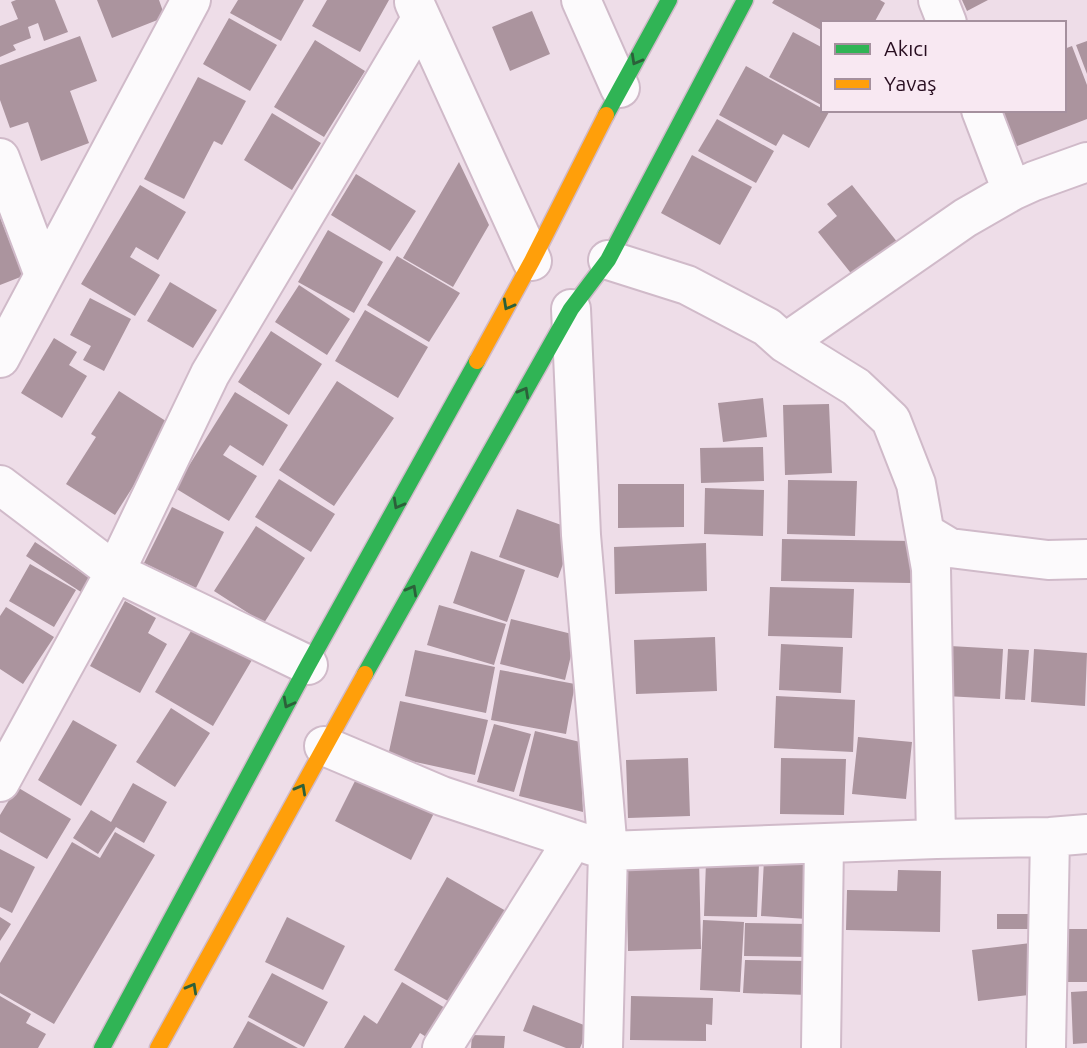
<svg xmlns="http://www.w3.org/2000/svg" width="1087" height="1048" viewBox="0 0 1087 1048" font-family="Ubuntu,sans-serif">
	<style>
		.building { fill: #ab949e }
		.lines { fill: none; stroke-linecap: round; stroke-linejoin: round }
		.street-casing { stroke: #d0bac9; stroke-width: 42 }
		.fast-casing { stroke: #d0bac9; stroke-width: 19 }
		.slow-casing { stroke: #d0bac9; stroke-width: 19 }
		.street { stroke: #fcfafc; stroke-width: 38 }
		.fast { stroke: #30b455; stroke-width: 16 }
		.slow { stroke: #ff9f0a; stroke-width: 16 }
		.oneway { stroke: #2c603a }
	</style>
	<rect width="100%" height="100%" fill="#eedde8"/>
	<!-- building -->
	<path class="building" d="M16,0H55L68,32L44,41L38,23L28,27L31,38L13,45L16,50L0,57V26L18,19L11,2Z
		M97,0H159L165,17L112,38Z
		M238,0H304L281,41L230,13Z
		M327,0H389L360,52L312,26Z
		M774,0H880L885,3L874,23H823V31L772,3Z
		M962,0H988L967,11Z
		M532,11L550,54L510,71L492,27Z
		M229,18L277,45L250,91L203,64Z
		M793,32L823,48V106L769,77Z
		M80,36L97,81L70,91L89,143L41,161L28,122L10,128L0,100V65Z
		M315,40L365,71L324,137L274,107Z
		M1087,41V74L1076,45Z
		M1072,46L1087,85V119L1012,148L998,110H1064V49Z
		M746,66L823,109V110L829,112L809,148L783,134L776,146L719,115Z
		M198,77L246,101L222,145L214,141L184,199L144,179Z
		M272,113L321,143L292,190L244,160Z
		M717,119L774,151L756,183L698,151Z
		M692,155L752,187L720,245L661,213Z
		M459,162L489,225L453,287L403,258Z
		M356,174L416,211L390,251L331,215Z
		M140,185L186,212L158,260L136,247L130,257L160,275L135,316L81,284Z
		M852,185L898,243L854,277L818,232L837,216L827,204Z
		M0,217L23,276L0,285Z
		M328,230L383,262L354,313L298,282Z
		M397,256L460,293L429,342L367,305Z
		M170,282L217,310L193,348L147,321Z
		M299,285L350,319L327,355L275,322Z
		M90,298L131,319L104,371L83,360L91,346L70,335Z
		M365,310L428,347L398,398L335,361Z
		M271,331L322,364L289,415L238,382Z
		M54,338L77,352L69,365L87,376L62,418L21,393Z
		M337,381L394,418L334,506L279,470Z
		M119,391L172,425L115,515L66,484L96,437L91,434Z
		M235,392L288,425L263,466L230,445L223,455L257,476L229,521L175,488Z
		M763,398L767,437L723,442L718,403Z
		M829,404L832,473L785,475L783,405Z
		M763,447L764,481L701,483L700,448Z
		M279,479L335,514L311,552L255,517Z
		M788,480L857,481L855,536L787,534Z
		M618,484H684V527L618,528Z
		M705,488L764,490L763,536L704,534Z
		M172,507L224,532L196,588L144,563Z
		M517,509L575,530L558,578L499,557Z
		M256,526L305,558L264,623L214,591Z
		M782,539L912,541L911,583L781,581Z
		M35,542L90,578L81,592L26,556Z
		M706,543L707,591L615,594L614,547Z
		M471,551L525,570L507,622L453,603Z
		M30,564L76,590L54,627L9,601Z
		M770,587L854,589L852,638L768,636Z
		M125,601L156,618L148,633L167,644L140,693L90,666Z
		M439,605L506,624L494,665L427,645Z
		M6,607L54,637L23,684L0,669V616Z
		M511,619L576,635L565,680L500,664Z
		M194,626L252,660L213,726L155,692Z
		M715,637L717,691L636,694L634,640Z
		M781,644L843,647L841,693L779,690Z
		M950,646L1003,649L1000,699L946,696Z
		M1008,649L1029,650L1025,700L1005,699Z
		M1034,649L1087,653L1085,706L1031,702Z
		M415,650L495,667L486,713L405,696Z
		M500,670L575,684L566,734L491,720Z
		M776,696L855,700L853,752L774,748Z
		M400,701L488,720L475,775L388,756Z
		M171,708L210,733L175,787L136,762Z
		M73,720L117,745L81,806L38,780Z
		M494,724L531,734L514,792L477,782Z
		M535,731L580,742L583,812L519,796Z
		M858,737L912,742L906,799L852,794Z
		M688,758L690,816L628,818L626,760Z
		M781,758L846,759L844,815L780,814Z
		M358,775L434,813L411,860L335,821Z
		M133,783L167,802L144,843L116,827L98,854L73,838L91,810L111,822Z
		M17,787L71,819L47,859L0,832V815Z
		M115,832L155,855L54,1024L0,993V963L72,842L100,858Z
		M0,849L35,867L12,913L0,907Z
		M699,858L701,949L628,951L626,859Z
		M764,860L809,862L807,919L761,916Z
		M706,862L759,863L757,917L704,916Z
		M898,870L941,871L940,932L846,930L847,890L897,891Z
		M447,877L506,911L453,1004L394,970Z
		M997,914H1039L1040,929H997Z
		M0,917L11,924L0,941Z
		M287,917L345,946L323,990L265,962Z
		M703,920L744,922L740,992L700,990Z
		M745,923L809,924L808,957L744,956Z
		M1067,929H1087V982H1066Z
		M1031,943L1037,994L978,1001L972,950Z
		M745,960L809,961L808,995L743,993Z
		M272,973L328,1002L304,1047L248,1017Z
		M402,982L455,1014L437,1044L420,1033L411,1048H344L364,1015L377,1024Z
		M1087,991V1043L1073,1044L1071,992Z
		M0,996L31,1014L26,1023L46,1034L38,1048H0Z
		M631,996L713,998L712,1025L706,1024V1041L630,1040Z
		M533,1005L589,1027L580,1048H566L523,1031Z
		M248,1021L298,1048H233Z
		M472,1035L505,1036L504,1048H471Z"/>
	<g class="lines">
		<!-- street casing -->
		<g class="street-casing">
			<path id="street" d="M581,0L620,88
				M938,0L947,23
				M414,2L532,261
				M981,110L1012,191
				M0,158L44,275
				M608,260L687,285L767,327L785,343L856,387L891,420L916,484L931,569L936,839
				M571,309L581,535L608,851L603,1048
				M785,343L965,218L1012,191L1034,181L1087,162
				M0,358L191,0
				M0,485L115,572L308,665
				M925,533L950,548L1048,560L1087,559
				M324,746L442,796L608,851L936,839L1050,837L1087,834
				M0,782L115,572L210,374L421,19
				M442,1048L573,840
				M821,1048L824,844
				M1046,1048L1050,837"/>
		</g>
		<!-- fast casing -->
		<g class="fast-casing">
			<path id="fast" d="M606,115L669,0
				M365,674L571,309L608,260L745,0
				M102,1048L308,665L477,361"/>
		</g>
		<!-- slow casing -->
		<g class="slow-casing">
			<path id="slow" d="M477,361L532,261L606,115
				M158,1048L365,674"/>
		</g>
		<!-- street -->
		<use href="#street" class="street"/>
		<!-- fast -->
		<use href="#fast" class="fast"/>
		<!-- slow -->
		<use href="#slow" class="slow"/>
	</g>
	<!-- one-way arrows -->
	<defs><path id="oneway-chevron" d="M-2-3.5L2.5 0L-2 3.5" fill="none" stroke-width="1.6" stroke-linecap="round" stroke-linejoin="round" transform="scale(1.75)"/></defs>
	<g class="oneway">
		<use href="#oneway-chevron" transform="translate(636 60) rotate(119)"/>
		<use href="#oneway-chevron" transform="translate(508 305) rotate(119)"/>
		<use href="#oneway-chevron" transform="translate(524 392) rotate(-61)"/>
		<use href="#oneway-chevron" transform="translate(398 504) rotate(119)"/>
		<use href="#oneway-chevron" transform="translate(412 590) rotate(-61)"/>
		<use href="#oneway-chevron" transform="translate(288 703) rotate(118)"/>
		<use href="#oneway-chevron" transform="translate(301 789) rotate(-61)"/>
		<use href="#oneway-chevron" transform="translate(192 988) rotate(-61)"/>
	</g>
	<!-- legend -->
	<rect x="821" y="21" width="245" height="91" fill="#f8e8f2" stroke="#a5909e" stroke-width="2"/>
	<rect x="835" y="44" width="35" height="10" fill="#30b455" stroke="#a5909e" stroke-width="2"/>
	<text x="884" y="56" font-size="21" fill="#280d20">Akıcı</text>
	<rect x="835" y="79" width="35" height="10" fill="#ff9f0a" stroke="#a5909e" stroke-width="2"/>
	<text x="884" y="91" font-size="21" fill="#280d20">Yavaş</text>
</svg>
